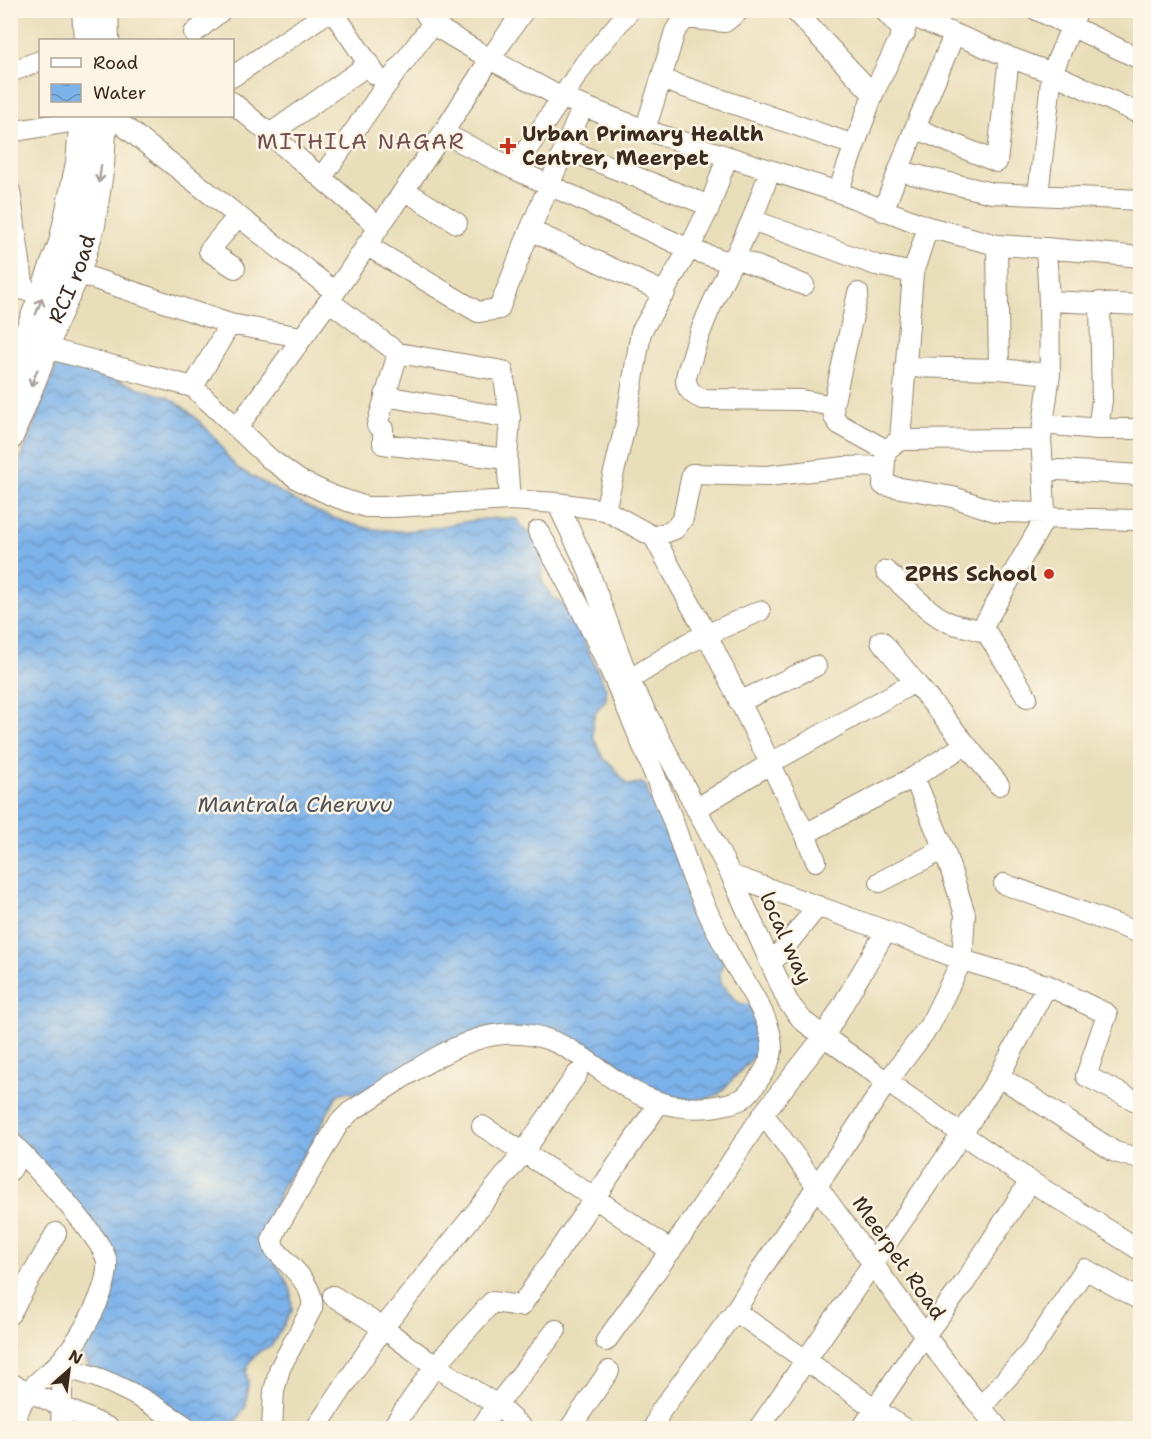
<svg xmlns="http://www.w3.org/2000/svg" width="1151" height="1439" viewBox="0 0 1151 1439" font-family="'Shantell Sans',sans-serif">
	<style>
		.water { fill: url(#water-waves); stroke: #5c6e84; stroke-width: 1.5 }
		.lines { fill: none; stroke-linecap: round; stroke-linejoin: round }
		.minor-casing { stroke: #92846c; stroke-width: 22 }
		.major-casing { stroke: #92846c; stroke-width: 28 }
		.minor { stroke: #fff; stroke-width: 20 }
		.major { stroke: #fff; stroke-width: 26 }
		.oneway { stroke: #a79f9a }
		.poi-dot { fill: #c8321e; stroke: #fcf5e5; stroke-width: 2 }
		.labels { text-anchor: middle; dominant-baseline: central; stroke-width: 5; stroke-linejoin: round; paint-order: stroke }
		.poi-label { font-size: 21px; font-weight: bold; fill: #3b2a1e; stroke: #fcf5e5; text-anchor: start }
		.street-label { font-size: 21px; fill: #3b2a1e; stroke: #fcf5e5 }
		.neighbourhood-label { font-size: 22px; letter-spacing: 1.5px; fill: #724e50; stroke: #fcf5e5 }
		.water-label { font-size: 22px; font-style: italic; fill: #4e535b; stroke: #fcf5e5 }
	</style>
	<defs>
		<pattern id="water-waves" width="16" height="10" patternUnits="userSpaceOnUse" patternTransform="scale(1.5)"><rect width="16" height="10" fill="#7cb2ea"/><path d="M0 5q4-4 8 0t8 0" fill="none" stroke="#6791bd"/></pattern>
	</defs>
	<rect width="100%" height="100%" fill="#fcf5e5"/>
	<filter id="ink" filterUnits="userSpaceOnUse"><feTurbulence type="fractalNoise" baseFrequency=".0167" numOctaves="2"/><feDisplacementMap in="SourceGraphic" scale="12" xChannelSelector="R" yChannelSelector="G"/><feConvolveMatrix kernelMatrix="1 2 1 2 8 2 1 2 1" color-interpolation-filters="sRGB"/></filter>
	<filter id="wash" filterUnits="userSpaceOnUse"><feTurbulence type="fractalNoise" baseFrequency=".008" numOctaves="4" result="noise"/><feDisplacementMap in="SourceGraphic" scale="24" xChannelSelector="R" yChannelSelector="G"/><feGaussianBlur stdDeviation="1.35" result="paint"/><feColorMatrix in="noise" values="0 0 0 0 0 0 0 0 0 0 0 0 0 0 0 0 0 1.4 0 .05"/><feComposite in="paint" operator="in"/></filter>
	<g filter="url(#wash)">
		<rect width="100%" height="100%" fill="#e9deba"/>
		<!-- water -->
		<path class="water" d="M68,361H77L100,375L168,397C187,408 204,425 218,442C225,452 229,461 239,469C295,500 350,538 417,530C450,526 485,515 518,519L523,529L537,537L544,555L542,582L552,597L561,603L571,614L606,689V699L597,710L593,719V737L604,759L613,766L627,785L642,783L646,786L650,799L663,811L724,957L720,974L721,983L736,1001L742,1004H750L764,1040L756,1054L719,1094L709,1098L692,1100L667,1096L636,1082L604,1057L576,1044L522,1029L361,1095L344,1092L337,1095L310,1146L283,1185L264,1232L265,1242L291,1290L292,1311L272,1345L260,1351L251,1360L246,1372L248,1382L246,1406L231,1428H204L90,1367L83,1356L109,1254L11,1134L10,488L56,366Z"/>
	</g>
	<g filter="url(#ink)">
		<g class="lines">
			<!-- minor casing -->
			<g class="minor-casing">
				<path id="minor" d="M332,10L376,75
					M423,10L433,25L490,59L524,10
					M794,10L873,94
					M884,10L905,33
					M1037,10L1140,59
					M912,16L1009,57L997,162L915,128
					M194,33L222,10
					M1009,57L1052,73L1140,114
					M10,72L40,61
					M232,77L331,10
					M661,79L675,31L686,18L725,22L740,10
					M232,102L379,227
					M111,116L335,292
					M645,130L661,79L854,145
					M10,132L82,120
					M443,133L514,169L585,63L630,10
					M270,134L369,64
					M565,149L710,206
					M514,169L689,249L732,263L752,220L770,171
					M899,171L992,193L1140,200
					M322,177L385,87L443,10
					M404,190L457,223
					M10,191L24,290
					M838,192L873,94L914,10
					M1038,195L1052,73L1078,10
					M883,211L915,128L954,35
					M752,220L876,265L913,273
					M928,227L913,273L900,440L886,450L883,485L953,497L998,512L1045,513V518L1140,520
					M530,230L665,293
					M366,245L478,312L499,309L530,230L583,106
					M997,245L999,369
					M734,257L804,285
					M732,263C716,294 700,327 691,361C689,367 686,374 686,379C686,390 694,396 703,399L801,400L833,406L858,293
					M235,268L209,251L238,216
					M77,273L230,324L301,337
					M329,301L398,353L503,371L510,418L507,459L510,500
					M1049,301L1140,305
					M10,333L24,342L46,348L193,387L237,428L329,301L443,133L490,59L560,97L645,130L838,192L928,227L997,245L1046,248L1140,257
					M398,353L377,425L383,429V444L507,459
					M905,367L999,369L1050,374
					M193,387L230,324
					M385,396L510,418
					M833,406L834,417L839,424L886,450
					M1043,424L1098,429H1140
					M237,428L270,459L299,480L333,496L366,507H394L510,500L557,503L605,510L654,537L707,635L805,834L914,777L965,745
					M1098,429L1102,400L1100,302
					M900,440L1041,439
					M1043,469L1041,439L1050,374L1049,301L1046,248
					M557,503L586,564L629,680L731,875L788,1002L803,1021L887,1082L1030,1181L1140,1250
					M605,510L626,422L641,332L689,249L710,206L727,157
					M1045,513L1043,469L1140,475
					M654,537L675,529L683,518L692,474L767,476L845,467L884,466
					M886,571C904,586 927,612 948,622C961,628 976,626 988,635L1027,697
					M981,630L1045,518
					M881,641L915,682
					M629,680L688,643L760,611
					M739,702L816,666
					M696,809L771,763L915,682L999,785
					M805,834L816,861
					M731,875L886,931L962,960L1047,985L1107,1014L1086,1076L1140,1103
					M880,882L944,849
					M1004,884L1140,933
					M771,964L818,906
					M999,1076L1115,1152L1140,1159
					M763,1114C843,1217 914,1328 998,1428
					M482,1126L595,1198L671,1251
					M10,1141C29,1160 104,1239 107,1262C109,1290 82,1335 65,1356C55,1370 39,1378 29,1391C21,1401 17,1417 11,1428
					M10,1171L13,1167
					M735,1311L903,1428
					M10,1314L56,1233
					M606,1341L694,1218L763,1114L825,1035L886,931
					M63,1368C108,1376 151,1403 188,1428
					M10,1383L109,1428
					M981,1407L1031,1351L1085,1269L1140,1300
					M61,1428L63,1359
					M272,1428L274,1391L280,1368L312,1308C315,1284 288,1265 274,1248L272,1240L277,1228L339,1123L350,1112C389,1088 450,1041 495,1035C555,1026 583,1061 629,1089C659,1106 693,1112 727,1104C731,1103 738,1101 742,1099C753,1091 771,1064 772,1050C773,1016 740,978 726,949C715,928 705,907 696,886C686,864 680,839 671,816C633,719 592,621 538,531
					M316,1428L383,1328L333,1296
					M392,1428L435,1366L492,1302L521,1306L655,1109
					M481,1428L497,1405L435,1366L383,1328L523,1153L577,1074
					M522,1428L497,1405L556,1330
					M570,1428L609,1371
					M654,1428L660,1412L735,1311L764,1265L887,1082L930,1025L962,960L965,914L944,849L914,777
					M759,1428L962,1134L999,1076L1047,985
					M862,1428L925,1335L965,1282L1030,1181"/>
			</g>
			<!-- major casing -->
			<g class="major-casing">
				<g id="major">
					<path d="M85,10L87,40"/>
					<path d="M105,10L106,40"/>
					<path d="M10,380L62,243L79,163L83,116"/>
					<path id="s1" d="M10,437L46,348L53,325L77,273L92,225L101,165L104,116"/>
				</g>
			</g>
			<!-- minor -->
			<use href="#minor" class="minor"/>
			<!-- major -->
			<use href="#major" class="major"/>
		</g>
		<!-- one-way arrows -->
		<defs><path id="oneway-shaft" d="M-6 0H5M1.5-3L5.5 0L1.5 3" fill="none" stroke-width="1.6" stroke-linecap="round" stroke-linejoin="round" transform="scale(1.5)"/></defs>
		<g class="oneway">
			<use href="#oneway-shaft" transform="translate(100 174) rotate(98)"/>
			<use href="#oneway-shaft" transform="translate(39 306) rotate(-69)"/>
			<use href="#oneway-shaft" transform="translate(34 378) rotate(112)"/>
		</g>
	</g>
	<!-- markers -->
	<g class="poi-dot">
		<path d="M505 137h6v6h6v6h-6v6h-6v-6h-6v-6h6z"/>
		<circle cx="1049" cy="574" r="6"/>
	</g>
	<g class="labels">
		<!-- poi labels -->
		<g class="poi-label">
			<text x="522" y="134">Urban Primary Health<tspan x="522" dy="24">Centrer, Meerpet</tspan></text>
			<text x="1037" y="574" text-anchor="end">ZPHS School</text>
		</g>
		<!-- street labels -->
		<g class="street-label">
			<text stroke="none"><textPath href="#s1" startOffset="170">RCI road</textPath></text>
			<text transform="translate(786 938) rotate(66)">local way</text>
			<text transform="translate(899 1258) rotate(55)">Meerpet Road</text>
		</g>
		<!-- neighbourhood labels -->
		<g class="neighbourhood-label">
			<text x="361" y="141">MITHILA NAGAR</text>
		</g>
		<!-- water labels -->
		<g class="water-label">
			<text x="295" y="804">Mantrala Cheruvu</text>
		</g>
	</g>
	<!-- margin -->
	<rect width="1151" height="1439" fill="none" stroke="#fcf5e5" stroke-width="36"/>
	<!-- legend -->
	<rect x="39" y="39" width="195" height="78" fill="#fcf5e5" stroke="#afa495" stroke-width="1.5"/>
	<rect x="51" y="58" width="30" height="9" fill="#ffffff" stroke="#afa495" stroke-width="1.5"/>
	<text x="93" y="69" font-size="18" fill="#3b2a1e">Road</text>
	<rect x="51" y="84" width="30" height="18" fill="url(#water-waves)" stroke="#afa495" stroke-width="1.5"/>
	<text x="93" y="99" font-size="18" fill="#3b2a1e">Water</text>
	<!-- north arrow -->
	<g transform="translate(69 1370) rotate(28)" stroke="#fcf5e5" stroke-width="4.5" paint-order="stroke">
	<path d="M0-4.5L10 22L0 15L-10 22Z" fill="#3b2a1e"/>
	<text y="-9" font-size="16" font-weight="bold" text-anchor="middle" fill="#3b2a1e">N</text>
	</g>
</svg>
